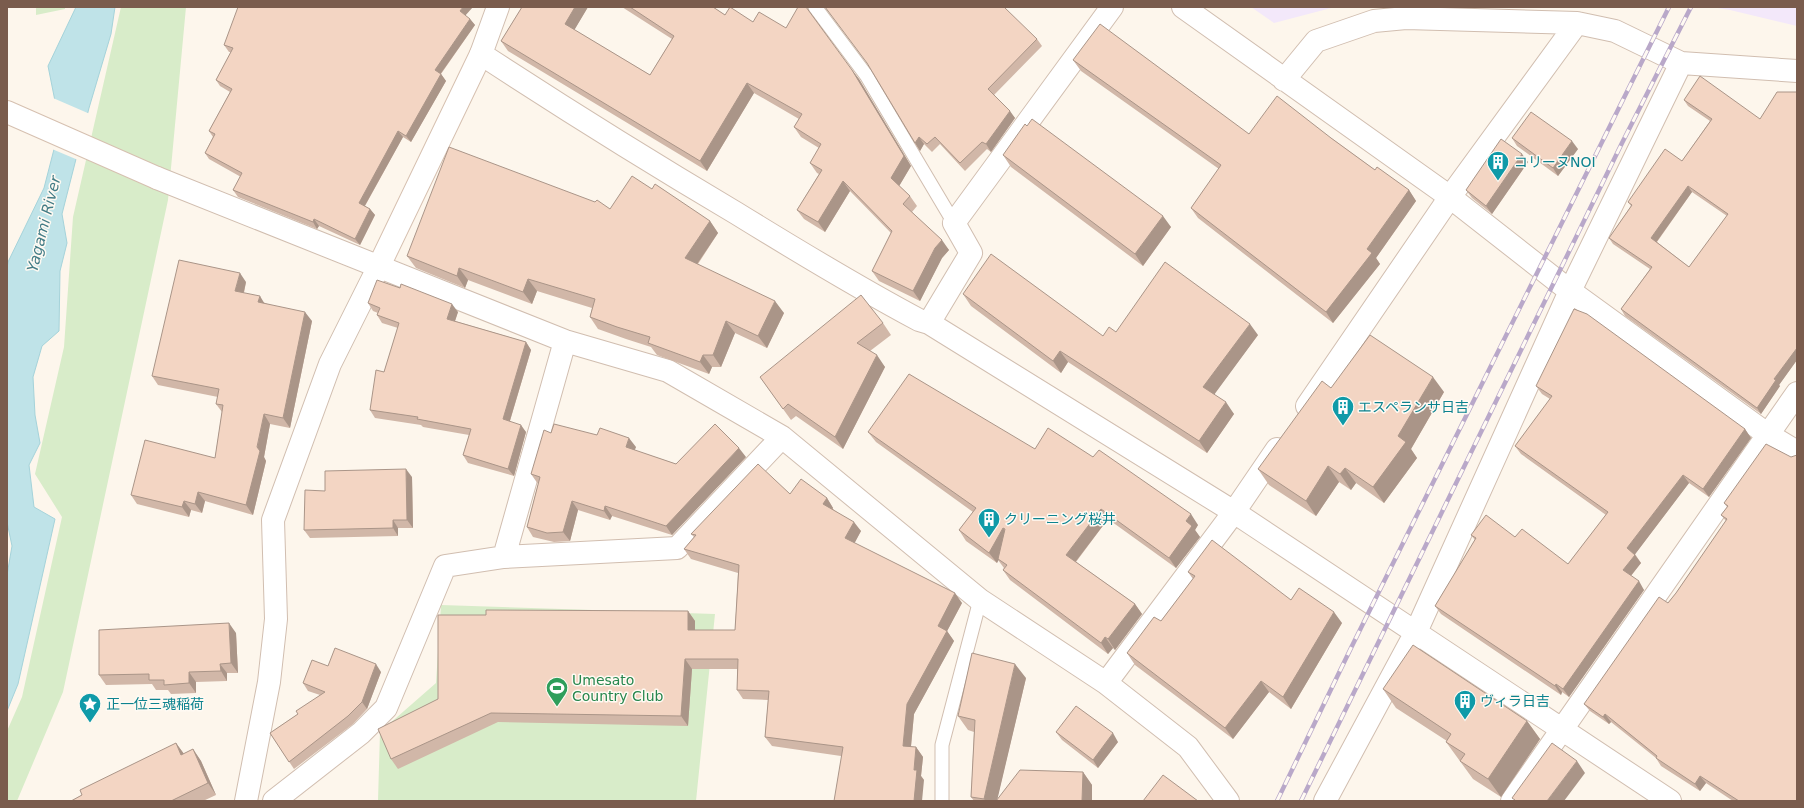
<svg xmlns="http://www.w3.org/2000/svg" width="1804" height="808" viewBox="0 0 1804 808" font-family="'DejaVu Sans','Noto Sans JP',sans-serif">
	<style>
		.education { fill: #f3e8fa }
		.green { fill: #d8ecc9 }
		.water { fill: #bfe3e8; stroke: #a5d3da }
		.pier { fill: #fdf6ec }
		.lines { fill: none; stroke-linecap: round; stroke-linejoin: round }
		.lane-casing { stroke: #d1beb0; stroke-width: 15 }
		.street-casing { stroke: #d1beb0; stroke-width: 24 }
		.secondary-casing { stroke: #d6c0b0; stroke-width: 24 }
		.lane { stroke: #fff; stroke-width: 13 }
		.street { stroke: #fff; stroke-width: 22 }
		.secondary { stroke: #fff; stroke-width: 22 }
		.rail-casing { stroke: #b9a8c9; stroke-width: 4.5 }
		.rail { stroke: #fffaf3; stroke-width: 3; stroke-dasharray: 9; stroke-linecap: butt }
		.wall { fill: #d1b7a8; fill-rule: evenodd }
		.shaded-wall { fill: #aa9588 }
		.building { fill: #f3d5c3; stroke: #aa9588; fill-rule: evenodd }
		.labels { text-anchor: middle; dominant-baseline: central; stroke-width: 3; stroke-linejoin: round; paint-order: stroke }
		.culture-label { font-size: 14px; fill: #0d838f; stroke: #fffaf3; text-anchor: start }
		.leisure-label { font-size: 14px; fill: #27864d; stroke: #fffaf3; text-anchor: start }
		.water-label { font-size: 15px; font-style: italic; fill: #437c86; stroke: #fffaf3 }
	</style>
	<rect width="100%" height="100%" fill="#fdf6ec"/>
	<!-- education -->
	<path class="education" d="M1251,7H1335L1274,23Z
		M1711,7H1797V26L1730,10Z"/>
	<!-- green -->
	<path class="green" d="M36,7H65V9L36,15Z
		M121,7H186L168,200L63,692L17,801H7V731L22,697L62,517L35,474L64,347L73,217Z
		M441,605L715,614L696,801H378L380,732L436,683Z"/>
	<!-- water -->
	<path class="water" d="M76,7H115L111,34L89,108L62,214L67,243L60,271L59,331L42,346L33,377L35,415L40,443L29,465L34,507L55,519L18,684L7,711V575L12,546L7,522V268L8,262L44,188L60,126L48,66Z"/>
	<!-- pier -->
	<path class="pier" d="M53,98L90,114L78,160L52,149L58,126Z"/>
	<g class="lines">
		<!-- lane casing -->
		<g class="lane-casing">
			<path id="lane" d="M815,7L866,75L954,223
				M942,801V745L980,600"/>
		</g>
		<!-- street casing -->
		<g class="street-casing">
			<path id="street" d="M498,7L481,54C565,109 650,162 736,213C796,250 857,287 919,320L929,323L1234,512L1670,801
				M1183,7L1450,197L1570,291L1767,434L1797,452
				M1284,80L1316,41L1374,21L1406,18L1577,23L1615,31L1681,63L1797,71
				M157,178L565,341L668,371L782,437L980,600L1106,683L1188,747L1228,801
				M929,323L971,253L954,223L1112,7
				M1307,406L1450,197L1577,23
				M504,557L565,341
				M1106,683L1234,512L1277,449
				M246,801L269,682L276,619L273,520L330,364L378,268
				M274,801L361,733L386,708L445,566L504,557L677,548L782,437
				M1325,801L1416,632L1570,291L1681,63
				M1512,801L1797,393"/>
		</g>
		<!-- secondary casing -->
		<g class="secondary-casing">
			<path id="secondary" d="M7,112L157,178
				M378,268L481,54"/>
		</g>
		<!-- lane -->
		<use href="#lane" class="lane"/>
		<!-- street -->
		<use href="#street" class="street"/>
		<!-- secondary -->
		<use href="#secondary" class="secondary"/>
		<!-- rail casing -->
		<g class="rail-casing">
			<path id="rail" d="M1277,801L1351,648L1669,7
				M1301,801L1622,143L1691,7"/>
		</g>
		<!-- rail -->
		<use href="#rail" class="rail"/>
	</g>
	<!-- wall -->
	<path class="wall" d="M522,7H588L574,30L650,75L672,39L622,7H713L725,15L753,22L852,70L859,79L911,166L899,186L910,196L917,206L912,212L949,250L942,258L920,301L879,281L872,271L891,233L850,191L825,232L804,219L797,210L819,174L817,173L810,163L819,148L801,137L794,127L799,119L754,93L707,171L508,51L501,41Z
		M466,16L470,19L475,25L441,74L446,81L411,142L403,137L365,206L370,209L375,215L360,245L319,226L317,229L238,197L233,190L241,177L209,159L205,153L213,137L209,131L230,92L220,86L216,80L231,52H229L224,45Z
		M1037,39L1042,46L994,95L1015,118L991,152L987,149L965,171L940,144L932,152L924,144L920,151L915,143L869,65Z
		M1073,60L1249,134L1331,138L1375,170L1409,190L1416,201L1376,258L1380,264L1333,323L1198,218L1191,208L1219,169L1081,71Z
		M1797,92V360L1779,385L1780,386L1761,414L1625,316L1621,309L1650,269L1613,244L1609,238L1631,206L1628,202L1682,161L1710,121L1688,106L1684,100L1760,119ZM1692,192L1727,216L1689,267L1657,242Z
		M1027,126L1171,227L1143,266L1011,167L1003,155Z
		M1512,138L1578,149L1558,176L1517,146Z
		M1528,162L1492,214L1472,198L1466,190Z
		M652,189L710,221L718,233L698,264L784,313L767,348L735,333L721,367H712L709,374L657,355L651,347L626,339L598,329L590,317L592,308L537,291L532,304L468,280L465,288L416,268L407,256L610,209Z
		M246,282L244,293L265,303L312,321L290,428L270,424L264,457L266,461L253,515L205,501L202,513L191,510L189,517L137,504L131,495L215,458L222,412L216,404L218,397L158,385L152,376Z
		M963,294L1103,336L1116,332L1258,335L1214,394L1234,414L1207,453L1068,362L1061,373L971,306Z
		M368,303L458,312L455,321L526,342L531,350L510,421L526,432L514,476L468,463L463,455L469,435L423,427L421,425L375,418L370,410L384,372L398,328L382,323L377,315L378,313L373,311Z
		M883,323L891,335L870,351L885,367L843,449L796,416L791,420L760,377Z
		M1536,386L1745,429L1751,438L1709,497L1689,483L1635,554L1641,563L1631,576L1644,590L1569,697L1562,692L1561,695L1441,614L1435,606L1475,540L1471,535L1515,537L1568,564L1606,515L1521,454L1515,446L1550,399L1542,394Z
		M1331,388L1444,392L1411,449L1417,458L1384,503L1356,483L1351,490L1339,482L1316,516L1269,485L1258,469Z
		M868,432L1035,449L1198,525L1195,530L1200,537L1176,568L1108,519L1076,562L1135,604L1142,614L1115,650L1113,648L1108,654L1010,580L1003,570L1004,568L998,560L997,563L966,541L959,530L973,512L876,442Z
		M551,433L636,447L634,450L676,464L746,457L672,535L612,516L610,520L578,510L570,541L554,542L533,537L527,527L538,484L531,474Z
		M1791,457L1797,801H1733L1706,783L1700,791L1661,766L1656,758L1611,722L1609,724L1590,711L1584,704L1676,593L1726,521L1721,515L1727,507L1724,503Z
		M412,477L413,528H398V536L310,538L304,530L325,491Z
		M790,494L827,498L833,508V509L861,531L854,543L962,603L947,631L954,641L914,714L911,747H916L923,757L921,776L924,780L841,756L772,746L765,737L768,700L743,699L737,690V669H692L688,726L498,722L398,769L391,759L438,699L486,615L688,611L695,621V630H735L738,573L691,559L684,549L694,537L691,534Z
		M1188,572L1291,600L1342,623L1291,709L1269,692L1233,739L1135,665L1127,653L1161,621L1193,579Z
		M236,633L238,673H227V681L196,682V693L171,694L168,690H156L152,684L106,685L99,675Z
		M328,666L381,672L367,709L353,724L294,769L270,733L298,714L320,695L308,691L303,683Z
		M1026,678L997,799L1083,772L1092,785V801H974L971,797L974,732L968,730L958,716Z
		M1383,689L1527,721L1540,739L1501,797L1473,779L1446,742L1447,741L1396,708Z
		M1056,732L1118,742L1098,768L1062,740Z
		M176,743L184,754L193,749L201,761L216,795L203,801H71L82,795Z"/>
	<!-- shaded-wall -->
	<path class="shaded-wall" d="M463,7H473L464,17L460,11Z
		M575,7H588L572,34L565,24Z
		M470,19L475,25L439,76L435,70Z
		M852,70L859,79L911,166L898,188L891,178Z
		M441,74L446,81L411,142L406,136Z
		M747,83L754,93L707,171L700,161Z
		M1010,111L1015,118L991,152L986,144Z
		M398,131L403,137L363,209L359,203Z
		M919,137L924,144L920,151L915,143Z
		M1572,141L1578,149L1558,176L1553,168Z
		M1522,154L1528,162L1492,214L1486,206Z
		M843,181L850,191L825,232L818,222Z
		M1688,186L1692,192L1655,244L1651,238Z
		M1409,190L1416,201L1376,258L1380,264L1333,323L1326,312L1367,249Z
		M370,209L375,215L360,245L355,239Z
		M1163,216L1171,227L1143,266L1135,254Z
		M314,219L319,226L317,229L313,222Z
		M710,221L718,233L693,270L685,258Z
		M942,240L949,250L942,258L920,301L913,291L935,248Z
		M459,268L468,280L465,288L457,276Z
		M240,273L246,282L242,300L235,291Z
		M528,279L537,291L532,304L523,292Z
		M260,296L266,306L258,302Z
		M775,301L784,313L767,348L758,336Z
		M452,304L458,312L453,327L447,319Z
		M305,312L312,321L290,428L283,418Z
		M726,321L735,333L721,367L713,355Z
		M1250,324L1258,335L1211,399L1203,387Z
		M526,342L531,350L508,427L503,419Z
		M1797,348V360L1779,385L1780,386L1761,414L1757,408L1774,379Z
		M1060,351L1068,362L1061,373L1053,361Z
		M703,355L712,367L709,374L700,362Z
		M877,355L885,367L843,449L835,437Z
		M1433,377L1444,392L1411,449L1417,458L1384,503L1373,487L1398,436Z
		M1226,402L1234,414L1207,453L1199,441Z
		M264,414L270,424L264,457L266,461L253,515L246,505Z
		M521,425L526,432L514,476L508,469Z
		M1745,429L1751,438L1709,497L1703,489Z
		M629,438L636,447L632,457L626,447Z
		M739,448L746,457L672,535L666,526Z
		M1328,466L1339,482L1316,516L1306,501Z
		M1345,468L1356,483L1351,490L1340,474Z
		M406,469L412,477L413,528L407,520Z
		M1683,475L1689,483L1633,557L1627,548Z
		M198,492L205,501L202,513L195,504Z
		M827,498L833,508L829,513L823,504Z
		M184,501L191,510L189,517L182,507Z
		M572,501L578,510L570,541L563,532Z
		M605,506L612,516L610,520L604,511Z
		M1101,509L1108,519L1073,565L1066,555Z
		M1191,514L1198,525L1195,530L1200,537L1176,568L1169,558L1186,521Z
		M393,520L398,528V536L393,528Z
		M854,522L861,531L852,548L845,538Z
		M1003,528L1010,539L997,563L989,553Z
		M1635,555L1641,563L1629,578L1623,570Z
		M1639,581L1644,590L1569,697L1563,689Z
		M955,593L962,603L945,635L938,626Z
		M1135,604L1142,614L1115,650L1108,639Z
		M688,611L695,621V639L688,630Z
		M1334,612L1342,623L1291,709L1283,697Z
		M229,623L236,633L238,673L231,663Z
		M947,631L954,641L914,714L910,756L903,746L907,704Z
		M1105,637L1113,648L1108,654L1101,643Z
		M685,659L692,669L688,726L681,716Z
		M220,664L227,673V681L221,671Z
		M376,664L381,672L367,709L362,702Z
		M1015,664L1026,678L997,801H985L984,799Z
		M189,672L196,682V693L189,683Z
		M1261,681L1269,692L1233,739L1225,728Z
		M1556,684L1562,692L1561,695L1555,686Z
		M1605,714L1611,722L1609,724L1603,717Z
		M1527,721L1540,739L1501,797L1488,779Z
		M1113,733L1118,742L1098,768L1093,760Z
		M176,743L184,754L181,755Z
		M916,747L923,757L921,776L924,780L922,801H914V770Z
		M193,749L201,761L216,795L208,783Z
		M1577,761L1585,773L1564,801H1547Z
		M1083,772L1092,785V801H1082Z
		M1700,776L1706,783L1700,791L1695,784Z"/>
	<!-- building -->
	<path class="building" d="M238,7H463L460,11L470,19L435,70L441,74L406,136L398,131L359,203L370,209L355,239L314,219L313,222L233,190L242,173L205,153L215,134L209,131L232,89L216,80L233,48L224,45Z
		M522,7H575L565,24L650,75L674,36L630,7H713L725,15L730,7L753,22L759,12L786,28L798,7H806L852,70L904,156L891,178L910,196L903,204L942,240L935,248L913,291L872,271L892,231L843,181L818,222L797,210L822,170L810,163L821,144L794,127L802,114L747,83L700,161L501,41Z
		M825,7H1004L1037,39L988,89L1010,111L986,144L982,142L960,163L935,137L927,144L919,137L915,143L867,63Z
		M1100,24L1249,134L1277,96L1331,138L1375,170L1377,167L1409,190L1367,249L1372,253L1326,312L1191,208L1221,165L1073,60Z
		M1700,76L1760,119L1777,92H1797V348L1774,379L1776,380L1757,408L1621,309L1652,267L1609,238L1632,205L1628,202L1665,149L1682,161L1712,119L1684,100ZM1688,186L1728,214L1689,267L1651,238Z
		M1531,112L1572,141L1553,168L1512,138Z
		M1032,119L1163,216L1135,254L1003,155L1025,124L1027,126Z
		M1501,139L1522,154L1486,206L1466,190Z
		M449,147L595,202L597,200L610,209L632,176L652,189L655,184L710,221L685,258L775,301L758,336L726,321L713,355H703L700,362L648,343L650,337L617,327L590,317L595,299L528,279L523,292L459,268L457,276L407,256Z
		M991,254L1103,336L1109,327L1116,332L1165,262L1250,324L1203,387L1226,402L1199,441L1060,351L1053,361L963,294Z
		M179,260L240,273L235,291L260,296L258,302L305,312L283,418L264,414L257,447L260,451L246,505L198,492L195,504L184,501L182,507L131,495L145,440L215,458L223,405L216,404L219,389L152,376Z
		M377,280L400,288L401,284L452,304L447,319L526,342L503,419L521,425L508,469L463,455L471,429L417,419L418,417L370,410L376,370L384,372L399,323L377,315L380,308L368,303Z
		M861,295L883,323L857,343L877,355L835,437L788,404L783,409L760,377Z
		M1574,309L1587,314L1745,429L1703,489L1683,475L1627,548L1635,555L1623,570L1639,581L1563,689L1556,684L1555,686L1435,606L1476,538L1471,535L1486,515L1515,537L1522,529L1568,564L1608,512L1515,446L1552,396L1536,386Z
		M1370,335L1433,377L1398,436L1406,442L1373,487L1345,468L1340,474L1328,466L1306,501L1258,469L1322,381L1331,388Z
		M909,374L1035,449L1048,428L1093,457L1099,450L1191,514L1186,521L1192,526L1169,558L1101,509L1066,555L1135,604L1108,639L1105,637L1101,643L1003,570L1007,565L998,559L1005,529L1003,528L989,553L959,530L976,508L868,432Z
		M554,424L597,435L600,428L629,438L626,447L676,464L715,424L739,448L666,526L605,506L604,511L572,501L563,532L547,533L527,527L540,477L531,474L544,430L551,433Z
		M1766,444L1791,457L1797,455V801H1739L1700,776L1695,784L1656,758L1657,756L1605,714L1603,717L1584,704L1659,597L1668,603L1676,593L1727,519L1721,515L1728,506L1724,503Z
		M758,464L790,494L801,479L827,498L823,504L854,522L845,538L955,593L938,626L947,631L907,704L903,746L916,747L914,770H917L914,801H834L843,747L765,737L769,691L737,690L738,659H685L681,716L491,713L391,759L378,729L438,699V615H486V610L688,611V630H735L739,565L684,549L696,535L691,534Z
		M406,469L407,520H393V528L304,530L305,490L325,491V471Z
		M1212,540L1291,600L1299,588L1334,612L1283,697L1261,681L1225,728L1127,653L1154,617L1161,621L1195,576L1188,572Z
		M229,623L231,663L220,664L221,671L189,672V683L164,685V680H149V674L99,675V630Z
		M1413,645L1527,721L1488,779L1460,761L1465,754L1446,742L1451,734L1383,689Z
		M335,648L376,664L362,702L348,716L289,762L270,733L298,714L296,711L325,692L303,683L312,660L328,666Z
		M972,653L1015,664L984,799L971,797L975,720L958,716Z
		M1076,706L1113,733L1093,760L1056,732Z
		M176,743L181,755L193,749L208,783L171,801H71L82,795L80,790Z
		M1552,743L1577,761L1547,801H1514L1515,800L1512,798Z
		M1020,770L1083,772L1082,801H996Z
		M1163,775L1198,801H1143Z"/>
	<!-- icons -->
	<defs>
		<g id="building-pin" transform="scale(1.15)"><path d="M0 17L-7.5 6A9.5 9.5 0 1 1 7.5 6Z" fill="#0f9aa8" stroke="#fffaf3"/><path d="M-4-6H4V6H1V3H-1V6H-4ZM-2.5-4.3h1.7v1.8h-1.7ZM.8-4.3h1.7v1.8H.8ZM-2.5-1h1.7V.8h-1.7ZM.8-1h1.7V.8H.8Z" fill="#fff"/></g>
		<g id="stadium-pin" transform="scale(1.15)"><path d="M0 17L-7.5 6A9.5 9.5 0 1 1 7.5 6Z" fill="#2e9e5b" stroke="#fffaf3"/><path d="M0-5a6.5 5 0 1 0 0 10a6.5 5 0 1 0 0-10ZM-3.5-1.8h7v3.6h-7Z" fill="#fff"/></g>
		<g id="sight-pin" transform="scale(1.15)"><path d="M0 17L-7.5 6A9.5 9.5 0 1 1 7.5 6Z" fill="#0f9aa8" stroke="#fffaf3"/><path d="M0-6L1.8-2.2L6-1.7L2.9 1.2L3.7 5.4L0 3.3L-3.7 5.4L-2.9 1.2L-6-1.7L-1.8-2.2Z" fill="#fff"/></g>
	</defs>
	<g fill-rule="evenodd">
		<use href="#building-pin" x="1498" y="162"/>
		<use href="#building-pin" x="1343" y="407"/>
		<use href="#building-pin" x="989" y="519"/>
		<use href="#stadium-pin" x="557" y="688"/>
		<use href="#building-pin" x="1465" y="701"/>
		<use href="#sight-pin" x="90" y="704"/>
	</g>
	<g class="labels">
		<!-- culture labels -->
		<g class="culture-label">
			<text x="1514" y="162">コリーヌNOI</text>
			<text x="1358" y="407">エスペランサ日吉</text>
			<text x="1004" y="519">クリーニング桜井</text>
			<text x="1480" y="701">ヴィラ日吉</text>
			<text x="106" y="704">正一位三魂稲荷</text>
		</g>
		<!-- leisure labels -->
		<g class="leisure-label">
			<text x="572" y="680">Umesato<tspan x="572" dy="16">Country Club</tspan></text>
		</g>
		<!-- water labels -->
		<g class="water-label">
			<text transform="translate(44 224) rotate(-76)">Yagami River</text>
		</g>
	</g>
	<!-- border -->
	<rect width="1804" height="808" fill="none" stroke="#7a5c4d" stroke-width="16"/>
</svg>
